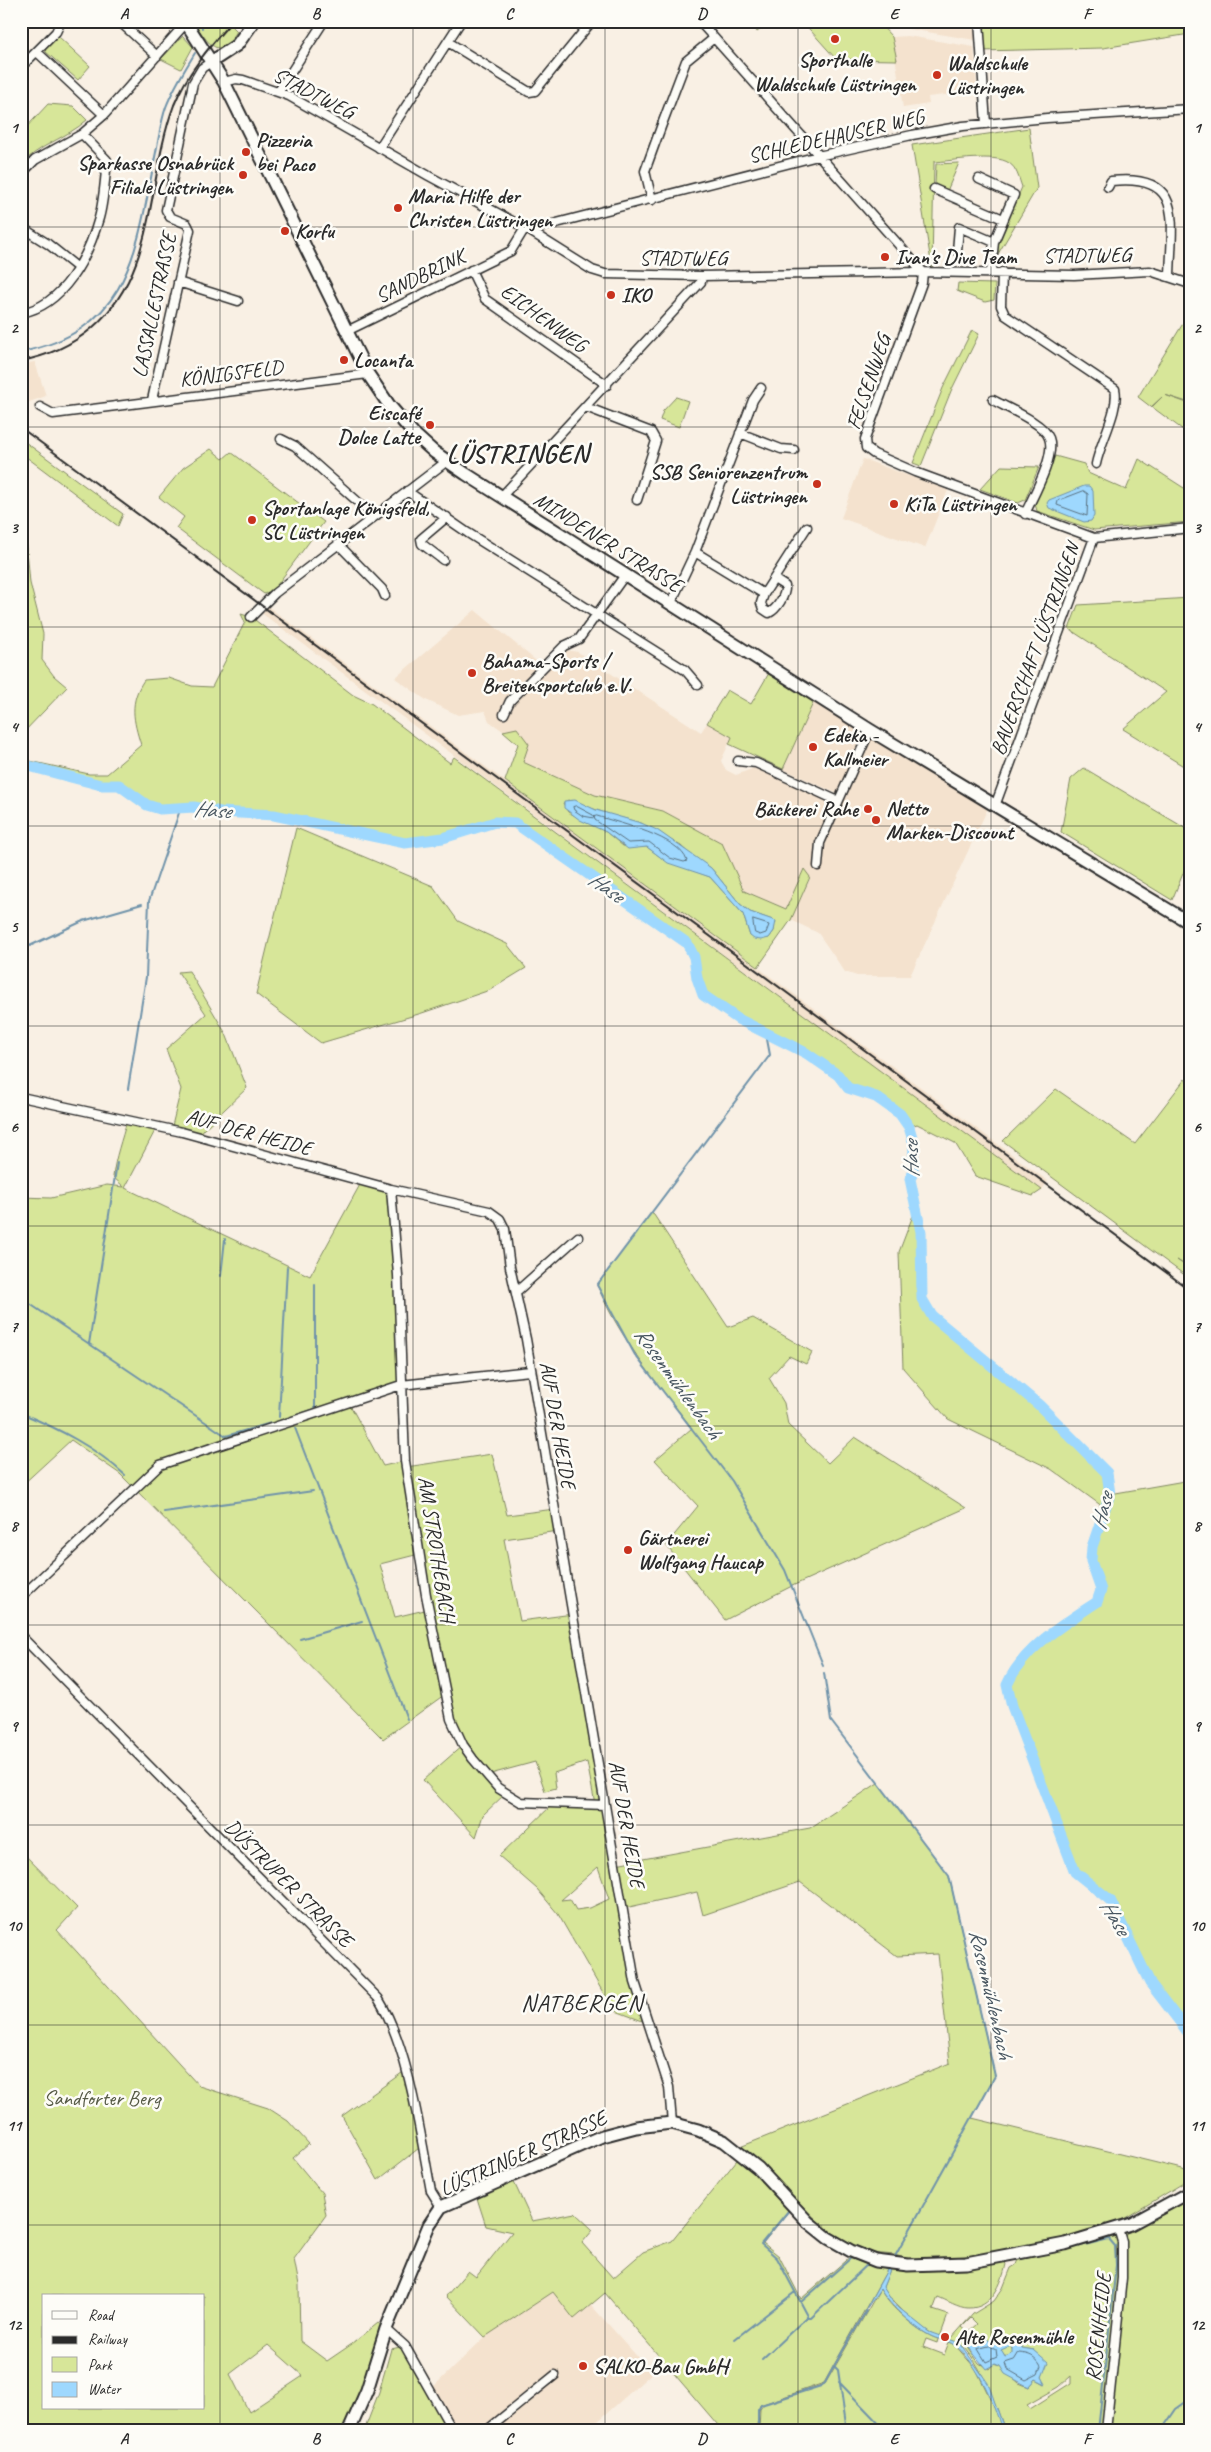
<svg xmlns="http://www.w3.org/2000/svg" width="1211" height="2452" viewBox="0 0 1211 2452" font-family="Caveat,sans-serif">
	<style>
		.built { fill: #f4e2ce }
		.green { fill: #d7e699; stroke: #818862; fill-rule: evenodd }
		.water { fill: #9ed8fe; stroke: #7093aa; fill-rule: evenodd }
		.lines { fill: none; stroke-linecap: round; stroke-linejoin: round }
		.shore { stroke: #59707f; stroke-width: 1 }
		.stream { stroke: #7093aa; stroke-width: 2 }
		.river { stroke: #9ed8fe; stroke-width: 11 }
		.street-casing { stroke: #2b2b2b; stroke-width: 11 }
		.secondary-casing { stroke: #2b2b2b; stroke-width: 15 }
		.street { stroke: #fdfcf7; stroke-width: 8 }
		.secondary { stroke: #fdfcf7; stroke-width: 11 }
		.rail { stroke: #2b2b2b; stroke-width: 2 }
		.grid { fill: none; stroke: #2b2b2b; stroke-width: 1; stroke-opacity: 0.55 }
		.poi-dot { fill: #c8321e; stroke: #fdfcf7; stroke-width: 2 }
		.labels { text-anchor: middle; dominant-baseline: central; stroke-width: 5; stroke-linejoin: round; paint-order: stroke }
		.poi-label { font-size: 21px; font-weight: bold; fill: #2b2b2b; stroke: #fdfcf7; text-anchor: start }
		.street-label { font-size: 21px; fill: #2b2b2b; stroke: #fdfcf7 }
		.park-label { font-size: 21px; fill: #565a46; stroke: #fdfcf7 }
		.water-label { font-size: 22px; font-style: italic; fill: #485660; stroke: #fdfcf7 }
		.quarter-label { font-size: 24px; letter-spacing: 1px; fill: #2b2b2b; stroke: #fdfcf7 }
		.district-label { font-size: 26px; font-weight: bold; letter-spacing: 1px; fill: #2b2b2b; stroke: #fdfcf7 }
		.neatline { fill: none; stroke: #2b2b2b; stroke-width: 2 }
		.grid-label { font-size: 16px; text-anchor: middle; font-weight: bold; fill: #2b2b2b }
	</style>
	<rect width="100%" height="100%" fill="#f9f0e4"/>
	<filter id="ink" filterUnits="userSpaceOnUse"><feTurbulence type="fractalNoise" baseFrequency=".02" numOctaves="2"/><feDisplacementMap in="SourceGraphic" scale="10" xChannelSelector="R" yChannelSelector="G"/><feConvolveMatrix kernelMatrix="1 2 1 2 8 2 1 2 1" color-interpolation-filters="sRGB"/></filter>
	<g filter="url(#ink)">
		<!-- built -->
		<path class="built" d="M898,21H975V40L909,29Z
			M908,36L974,47L977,91L928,97L929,104L903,108L892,37Z
			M35,362L46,396L21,405V364Z
			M863,459L948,490L925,548L841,518Z
			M266,605L1048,1181L1042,1190L260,612Z
			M475,610L547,670L566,650L578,652L701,732L707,723L732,737L721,761L726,770L736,775L754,768L825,800L828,810L824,821L832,825L845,797L783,769L814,701L988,808L910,976H857L845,972L818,933L791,920L810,878L804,870L786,909L744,891L721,843L663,811L595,795L523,762L518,728L503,731L489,721L485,711L458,715L426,700L395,678Z
			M553,2292L574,2319L591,2305L652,2373L587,2431H453L431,2389L485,2337Z"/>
		<!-- green -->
		<path class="green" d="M193,21H232L230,24L237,31C218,64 208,42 193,21Z
			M751,21H772L757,32Z
			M802,21H877L892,37L897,60L836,59Z
			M982,21H1190V34L1103,48L981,51Z
			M57,35L90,66L78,80L46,52L45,49Z
			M183,36L193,47L181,69L161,59Z
			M48,104L73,106L87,120C67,138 38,145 21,165V133Z
			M1029,128L1037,188L995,259L999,241L1022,187C1019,179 1017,168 1009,163C995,153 952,161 934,162L932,268L912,145Z
			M959,163L947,191L935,185L936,164Z
			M958,283L995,284L994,300L985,302L957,291Z
			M1187,317L1190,318V403L1165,395L1190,404V435L1152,407L1162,397L1151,407L1138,397Z
			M972,330L979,334L951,391L921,466L913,463L943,388Z
			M676,397L688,401L679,427L660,420L663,411Z
			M21,439L123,514L118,526L21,453Z
			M211,449L223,459L231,452L324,522L274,589L264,594L176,528L184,517L159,497L183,468Z
			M1055,456L1084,464L1088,473L1126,490L1139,459L1184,488L1190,483V522L1094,530L1037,511L1035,504Z
			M1001,466L1039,467L1025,500L1018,503L980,489Z
			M21,512L24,515L30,583L43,634L42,660L54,676L67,687L21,735Z
			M1190,598V770L1123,729L1166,692L1069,629L1078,605Z
			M241,614L251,617L353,695L372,704L450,763L454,757L1042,1190L1033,1196L975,1176L955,1143L917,1124L909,1127L900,1114L877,1097L848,1088L838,1075L806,1053L738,1019L703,995L697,978L694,957L687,943L515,823L495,822L443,838L408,842L274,815L221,812L194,807L160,809L147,805L119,785H101L21,764V759L89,774H107L141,745C133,720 129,702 144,680L169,678L192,686L212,687L245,622Z
			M769,673L814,701L783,769L729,744L732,737L707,723L727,690L751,704Z
			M517,728L529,744L523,762L595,795L663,811L722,843L744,891L786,909L804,869L810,877L791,920L758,967L505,781L518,744L503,731ZM568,800L611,815L641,823L681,846L694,858L711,868L740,904L750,912L775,921L774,931L769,938L750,936L743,914L710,877L663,859L647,847L623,846L606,832L568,812L563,803Z
			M1084,768L1190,831V857L1172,900L1061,832L1071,779Z
			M296,828L433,886L458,921L507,944L526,968L490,990L422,1013L321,1043L256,994Z
			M189,971L226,1034L247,1088L203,1130L201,1138L171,1130L181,1089L166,1049L206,1014L178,972Z
			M1185,1079L1190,1085V1268L1177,1260L1190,1269V1279L1003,1141L1056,1089L1135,1144Z
			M127,1120L157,1127L125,1188L310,1276L362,1181L391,1189L401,1385L349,1403L383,1466L405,1461L406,1467L492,1454L507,1515L555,1509L558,1531L504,1539L520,1621L573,1614L616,1864L810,1828L878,1783L949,1876L995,2076L972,2118L1190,2171V2179L1122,2220L1061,2241L948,2261L910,2260L895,2255L872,2253L847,2243L827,2230L749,2154L740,2147L950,2063L938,1954L897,1956L800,1882L703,1915L697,1892L625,1908L629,1944L648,2023L613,2010L558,1914L537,1889L499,1856L553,1804H595L587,1762L554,1773L556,1788L545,1791L535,1762L487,1775L506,1793L483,1815L476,1837L423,1780L463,1745L444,1695L383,1739L120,1474L71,1440L21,1486V1197L51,1198L107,1185L124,1187L113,1177C115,1157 122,1140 127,1120ZM419,1554L429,1609L395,1617L380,1564ZM598,1867L609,1899L590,1908L576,1910L570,1899L561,1900Z
			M915,1210L921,1232L922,1299L932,1316L1039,1405L1107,1473L1110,1494L1190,1480V2035L1152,1987L1110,1900L1075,1872L1012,1706L1007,1685C1023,1648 1064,1624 1097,1602C1102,1586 1092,1575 1091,1559C1091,1542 1100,1525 1106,1509L1051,1469L948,1419L903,1368L899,1252Z
			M652,1212L728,1327L753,1318L812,1352L806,1364L789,1356L769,1378L784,1403L788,1425L828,1463L855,1437L966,1508L792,1586L725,1620L666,1545L698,1506L655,1460L692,1428C656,1382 620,1339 597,1285Z
			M21,1851L77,1908L57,1930L199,2086L268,2108L288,2121L309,2144L293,2158L322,2193L326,2215L294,2259L299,2285L300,2341L327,2361L352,2344L378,2323L382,2326L360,2391L342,2431H21V1870L24,1867L21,1864ZM44,2296H204V2408H44ZM268,2345L303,2376L249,2412L230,2374Z
			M406,2070L423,2145L378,2180L342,2116Z
			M741,2155L788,2200V2212L763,2243L779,2256L801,2299L852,2255L887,2270L824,2383L760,2405L756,2431H723L605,2293L574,2319L553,2292L485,2337L446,2296L468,2271L476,2277L512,2232L486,2226L475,2192L511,2176L532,2221L575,2213L593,2230L582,2243L613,2278L643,2252L672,2241Z
			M1190,2198V2431H759L760,2409L764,2404L825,2384L880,2289C889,2307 919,2333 938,2339L937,2343L926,2339L923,2347L944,2355L949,2342L954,2344L976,2369L1003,2425C997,2408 972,2338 950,2340L973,2314L994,2301L1003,2288L1011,2268L1016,2265L1019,2256L1123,2235ZM971,2318L977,2324L968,2332L962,2327ZM967,2335L985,2343L991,2341L1000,2345L1021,2342L1022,2348L1034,2350L1046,2362L1042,2377L1045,2384L1036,2379L1029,2387L1019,2383L1000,2366L993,2364L989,2369L979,2363L962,2339ZM1071,2376V2383L1030,2409L1027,2405L1059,2387Z
			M1002,2260L1006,2264C1002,2283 992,2309 968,2308C959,2308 946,2300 938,2297L933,2310L948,2315L940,2337C925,2333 889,2301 883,2287L891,2267Z
			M1001.5 2351a5.5 5.5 0 1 1 11 0a5.5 5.5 0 1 1-11 0Z
			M405,2346L448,2420L428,2431H364L379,2392L391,2349Z"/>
		<!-- water -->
		<path class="water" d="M1084,486H1089L1093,491L1094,516L1091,521L1084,522L1049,508L1047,503L1049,500Z
			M575,800L596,810L641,823L657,830L711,868L740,904L750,912L776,921L774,931L769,938L761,940L754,939L750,936L743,914L710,877L668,863L647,847L628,849L606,832L580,820L564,808V801Z
			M876,2265L891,2267L883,2287L894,2304L929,2332L960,2343L988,2383L1005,2431H1002C994,2402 978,2364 955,2345C949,2340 940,2340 933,2337C915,2329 890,2306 880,2289L864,2312L887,2270Z
			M967,2335L985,2343L986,2339L1000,2345L1020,2340L1022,2348L1034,2350L1048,2362L1042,2377L1046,2384L1036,2379L1029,2387L1005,2374L1000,2366L995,2364L986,2369L962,2339L963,2336ZM1010,2346L1012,2348V2354L1005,2357L1001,2350Z"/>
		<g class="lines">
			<!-- shore -->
			<path class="shore" d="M1084,491L1088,494L1087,516L1057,505L1058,501Z
				M576,806L593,815L594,818L583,816L574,810L573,807Z
				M597,816C619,823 680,837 687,861L684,862L670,858L649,842L628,843L595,820L594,817Z
				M753,920L769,925L766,933L760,935L755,933Z
				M990,2346L996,2349L997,2357L986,2362L978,2349Z
				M1019,2353C1030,2354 1035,2356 1041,2366L1038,2374L1026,2380L1007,2369L1005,2363L1014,2360Z"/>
			<!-- stream -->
			<path class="stream" d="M201,21L202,28
				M21,352C133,330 137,245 156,152C159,137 161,121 166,107C173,88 184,71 195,53
				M21,950L83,921L142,904
				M766,1034L770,1055L597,1285L635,1355L732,1481L785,1570L823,1665
				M128,1089L146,977L149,901L181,807
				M221,1276L225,1239
				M21,1298L226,1436L271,1423
				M89,1344L117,1163
				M315,1407V1284
				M21,1413C59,1429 95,1447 125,1475
				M279,1417L287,1267
				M279,1421L321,1407
				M295,1428L407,1719
				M164,1512L313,1491
				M300,1639L362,1621
				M824,1673L831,1721L949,1876L995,2076L893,2260
				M789,2210L761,2244L777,2258L808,2316L806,2318
				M1068,2249L1109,2239L1115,2246L1116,2265L1098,2431
				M1020,2259L1063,2250
				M801,2302L851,2258L873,2266
				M735,2339L795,2292
				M762,2359L806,2318H811L868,2264
				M839,2382L886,2431
				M758,2431V2410L761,2405L821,2386L825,2383L834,2366
				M847,2431L838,2370L834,2366L866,2311
				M1161,2431L1176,2409L1190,2399"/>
			<!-- river -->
			<path class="river" d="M21,764L101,785H119L147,805L160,809L194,807L221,812L274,815L405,843L443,838L495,822L515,823L687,943L694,957L697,978L703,995L738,1019L806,1053L838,1075L848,1088L876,1097L900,1114L909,1127L914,1144L913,1173L910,1179L921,1232L922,1299L932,1316L1039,1405L1107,1473L1110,1494L1092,1547L1091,1561L1101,1590L1097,1602C1064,1624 1023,1648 1007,1685L1012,1706L1075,1872L1110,1900L1150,1983L1190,2035"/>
			<!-- street casing -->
			<g class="street-casing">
				<path id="street" d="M119,21L157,56
					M699,21L923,272L922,283L865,439L866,448L874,454L915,472L1094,538
					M979,21L986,124
					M448,42L529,92L535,91L592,21
					M37,52L104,115
					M21,67L56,32L61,21
					M224,82L236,79L243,80L289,96L429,176L525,228L592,270L605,274L702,276L923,272L1074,275L1150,271L1190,284
					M279,91L324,21
					M379,148L461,21
					M21,174L35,160L82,134L104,115L186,23
					M979,179L1014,195L994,242L991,272
					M1108,187L1111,181C1186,173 1171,221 1170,277
					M934,189L1003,219
					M652,200L645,171L661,127L686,61L714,38
					M21,227L48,244L78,268
					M527,228H537L818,156L912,135L963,126L1047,118L1190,109
					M957,251L959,227L994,242
					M471,270L485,299L607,385
					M1002,272L1001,306L1005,315L1115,389C1120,408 1100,443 1096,464
					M178,282L238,301
					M21,313C64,305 88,257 99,218C104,200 105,179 107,160L82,134
					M347,331L511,251L525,228
					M152,400L190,230L187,224L170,217L166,210L193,83L202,68L211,62
					M993,400C1007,408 1044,423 1049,438C1056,456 1033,496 1025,514
					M40,407L53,414L368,374
					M586,407L651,432L656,441L637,500
					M740,433L781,449L794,450
					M281,439L295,446L374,516
					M407,491L468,533L685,670L698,685
					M501,497L701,282L702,276
					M338,544L382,589L385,596
					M695,552L764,594
					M443,560L422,544L421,539L447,517
					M774,579L785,586C786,595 777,609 769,613L763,609L761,603L764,594L807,527
					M671,603L695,552L753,400L761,388
					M251,617L275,593L447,461
					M504,714L510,701L564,646L579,639L625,575
					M738,761L756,763L838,801
					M995,806L1094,538L1190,528
					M818,866L820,843L870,730
					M21,1097L182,1132L391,1189L489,1211L500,1219L505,1229L510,1267L526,1339L635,1982L669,2087L672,2123
					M391,1189L398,1275L405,1461L426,1595L451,1719L463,1745L473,1759L498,1788L521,1802L605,1805
					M516,1292L578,1237
					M21,1597L160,1465L401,1385L530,1371
					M21,1636L378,1998C409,2048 420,2133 431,2191L441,2207
					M386,2329L405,2346L453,2431
					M486,2431L555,2375
					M1106,2431L1122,2278V2242L1118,2228"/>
			</g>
			<!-- secondary casing -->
			<g class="secondary-casing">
				<path id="secondary" d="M185,21L224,82L368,374L389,405L413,433L434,452L466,474L870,730L1190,923
					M211,62L237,45L254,21
					M349,2431L367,2390L386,2329L429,2225L441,2207L602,2136L636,2127L672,2123L698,2130L724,2141L758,2168L808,2222L828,2238L851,2251L876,2261L908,2265L966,2263L1065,2244L1131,2224L1190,2192"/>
			</g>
			<!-- street -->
			<use href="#street" class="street"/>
			<!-- secondary -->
			<use href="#secondary" class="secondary"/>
			<!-- rail -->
			<path class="rail" d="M21,361C47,356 72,345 92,328C158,272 146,180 174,105C187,73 209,47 232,21
				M21,428L1190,1290"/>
		</g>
	</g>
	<!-- grid -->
	<path class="grid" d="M220,21V2431M413,21V2431M605,21V2431M798,21V2431M991,21V2431M21,227H1190M21,427H1190M21,627H1190M21,826H1190M21,1026H1190M21,1226H1190M21,1426H1190M21,1625H1190M21,1825H1190M21,2025H1190M21,2225H1190"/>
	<!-- markers -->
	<g class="poi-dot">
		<circle cx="835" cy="39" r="5"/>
		<circle cx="937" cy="75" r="5"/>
		<circle cx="246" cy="152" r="5"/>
		<circle cx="243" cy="175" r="5"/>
		<circle cx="398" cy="208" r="5"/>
		<circle cx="285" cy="231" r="5"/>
		<circle cx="885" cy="257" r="5"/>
		<circle cx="611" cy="295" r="5"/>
		<circle cx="344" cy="360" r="5"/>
		<circle cx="430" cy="425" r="5"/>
		<circle cx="817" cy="484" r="5"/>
		<circle cx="894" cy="504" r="5"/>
		<circle cx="252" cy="520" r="5"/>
		<circle cx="472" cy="673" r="5"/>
		<circle cx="813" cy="747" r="5"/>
		<circle cx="868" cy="809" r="5"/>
		<circle cx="876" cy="820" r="5"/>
		<circle cx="628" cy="1550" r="5"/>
		<circle cx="945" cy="2337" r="5"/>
		<circle cx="583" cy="2366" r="5"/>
	</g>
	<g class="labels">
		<!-- poi labels -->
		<g class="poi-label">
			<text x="835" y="60" text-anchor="middle">Sporthalle<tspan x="835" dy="24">Waldschule Lüstringen</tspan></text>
			<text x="947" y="63">Waldschule<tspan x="947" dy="24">Lüstringen</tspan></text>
			<text x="256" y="140">Pizzeria<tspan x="256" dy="24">bei Paco</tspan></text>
			<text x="233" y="163" text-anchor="end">Sparkasse Osnabrück<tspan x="233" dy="24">Filiale Lüstringen</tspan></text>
			<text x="408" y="196">Maria Hilfe der<tspan x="408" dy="24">Christen Lüstringen</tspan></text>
			<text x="295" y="231">Korfu</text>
			<text x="895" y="257">Ivan's Dive Team</text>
			<text x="621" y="295">IKO</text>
			<text x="354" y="360">Locanta</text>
			<text x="420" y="413" text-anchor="end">Eiscafé<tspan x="420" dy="24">Dolce Latte</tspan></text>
			<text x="807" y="472" text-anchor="end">SSB Seniorenzentrum<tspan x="807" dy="24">Lüstringen</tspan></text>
			<text x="904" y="504">KiTa Lüstringen</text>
			<text x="262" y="508">Sportanlage Königsfeld,<tspan x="262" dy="24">SC Lüstringen</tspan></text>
			<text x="482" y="661">Bahama-Sports /<tspan x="482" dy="24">Breitensportclub e.V.</tspan></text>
			<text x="823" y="735">Edeka -<tspan x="823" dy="24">Kallmeier</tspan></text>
			<text x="886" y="808">Netto<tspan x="886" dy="24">Marken-Discount</tspan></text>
			<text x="858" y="809" text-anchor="end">Bäckerei Rahe</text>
			<text x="638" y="1538">Gärtnerei<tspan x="638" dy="24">Wolfgang Haucap</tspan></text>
			<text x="955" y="2337">Alte Rosenmühle</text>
			<text x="593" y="2366">SALKO-Bau GmbH</text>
		</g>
		<!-- street labels -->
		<g class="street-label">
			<text transform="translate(314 93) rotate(27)">STADTWEG</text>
			<text transform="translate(836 136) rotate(-13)">SCHLEDEHAUSER WEG</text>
			<text transform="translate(1087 255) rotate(-1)">STADTWEG</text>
			<text x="683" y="258">STADTWEG</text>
			<text transform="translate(420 276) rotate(-26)">SANDBRINK</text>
			<text transform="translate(154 305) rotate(-78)">LASSALLESTRASSE</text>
			<text transform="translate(544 318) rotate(36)">EICHENWEG</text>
			<text transform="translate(231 373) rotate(-7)">KÖNIGSFELD</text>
			<text transform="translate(868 382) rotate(-71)">FELSENWEG</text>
			<text transform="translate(608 542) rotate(32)">MINDENER STRASSE</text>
			<text transform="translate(1035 649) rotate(-70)">BAUERSCHAFT LÜSTRINGEN</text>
			<text transform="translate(249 1132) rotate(15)">AUF DER HEIDE</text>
			<text transform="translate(558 1425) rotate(80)">AUF DER HEIDE</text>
			<text transform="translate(437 1549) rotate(81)">AM STROTHEBACH</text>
			<text transform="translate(627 1824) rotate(80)">AUF DER HEIDE</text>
			<text transform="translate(289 1883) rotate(45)">DÜSTRUPER STRASSE</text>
			<text transform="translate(523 2153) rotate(-24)">LÜSTRINGER STRASSE</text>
			<text transform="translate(1098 2327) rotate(-84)">ROSENHEIDE</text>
		</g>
		<!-- park labels -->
		<g class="park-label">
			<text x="102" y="2098">Sandforter Berg</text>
		</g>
		<!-- water labels -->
		<g class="water-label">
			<text transform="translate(212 810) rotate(4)">Hase</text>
			<text transform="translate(606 887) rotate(35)">Hase</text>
			<text transform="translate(911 1159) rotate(-91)">Hase</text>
			<text transform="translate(678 1383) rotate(54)">Rosenmühlenbach</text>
			<text transform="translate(1102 1511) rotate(-77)">Hase</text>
			<text transform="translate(1115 1917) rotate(59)">Hase</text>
			<text transform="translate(991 1994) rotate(77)">Rosenmühlenbach</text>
		</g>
		<!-- quarter labels -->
		<g class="quarter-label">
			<text x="582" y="2003">NATBERGEN</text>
		</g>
		<!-- district labels -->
		<g class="district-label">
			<text x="518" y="453">LÜSTRINGEN</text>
		</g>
	</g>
	<!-- margin -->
	<rect width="1211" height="2452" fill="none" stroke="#fdfcf7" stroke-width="55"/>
	<!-- legend -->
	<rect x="42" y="2294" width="162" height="115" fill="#fdfcf7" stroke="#a9a8a5"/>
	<rect x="52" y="2311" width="25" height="8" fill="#fdfcf7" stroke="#a9a8a5"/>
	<text x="88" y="2320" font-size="15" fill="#2b2b2b">Road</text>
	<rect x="52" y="2336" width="25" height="8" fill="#2b2b2b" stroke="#a9a8a5"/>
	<text x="88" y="2344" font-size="15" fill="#2b2b2b">Railway</text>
	<rect x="52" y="2357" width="25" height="15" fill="#d7e699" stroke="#a9a8a5"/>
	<text x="88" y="2370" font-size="15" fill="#2b2b2b">Park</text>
	<rect x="52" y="2382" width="25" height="15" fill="#9ed8fe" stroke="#a9a8a5"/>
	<text x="88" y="2394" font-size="15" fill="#2b2b2b">Water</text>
	<rect x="28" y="28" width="1156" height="2396" class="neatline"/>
	<g class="grid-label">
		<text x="124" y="19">A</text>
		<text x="316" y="19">B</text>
		<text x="509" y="19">C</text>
		<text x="702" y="19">D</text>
		<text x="894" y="19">E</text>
		<text x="1087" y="19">F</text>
		<text x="14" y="133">1</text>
		<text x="1197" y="133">1</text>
		<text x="14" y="333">2</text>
		<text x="1197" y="333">2</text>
		<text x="14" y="533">3</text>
		<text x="1197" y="533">3</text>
		<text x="14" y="732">4</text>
		<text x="1197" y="732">4</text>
		<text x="14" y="932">5</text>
		<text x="1197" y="932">5</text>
		<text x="14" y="1132">6</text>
		<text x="1197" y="1132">6</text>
		<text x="14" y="1332">7</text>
		<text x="1197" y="1332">7</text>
		<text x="14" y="1531">8</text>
		<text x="1197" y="1531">8</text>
		<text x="14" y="1731">9</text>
		<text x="1197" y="1731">9</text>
		<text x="14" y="1931">10</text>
		<text x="1197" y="1931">10</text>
		<text x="14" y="2131">11</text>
		<text x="1197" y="2131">11</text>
		<text x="14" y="2330">12</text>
		<text x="1197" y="2330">12</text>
		<text x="124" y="2444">A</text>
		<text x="316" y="2444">B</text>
		<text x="509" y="2444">C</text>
		<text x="702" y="2444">D</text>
		<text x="894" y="2444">E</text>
		<text x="1087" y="2444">F</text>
	</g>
</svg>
